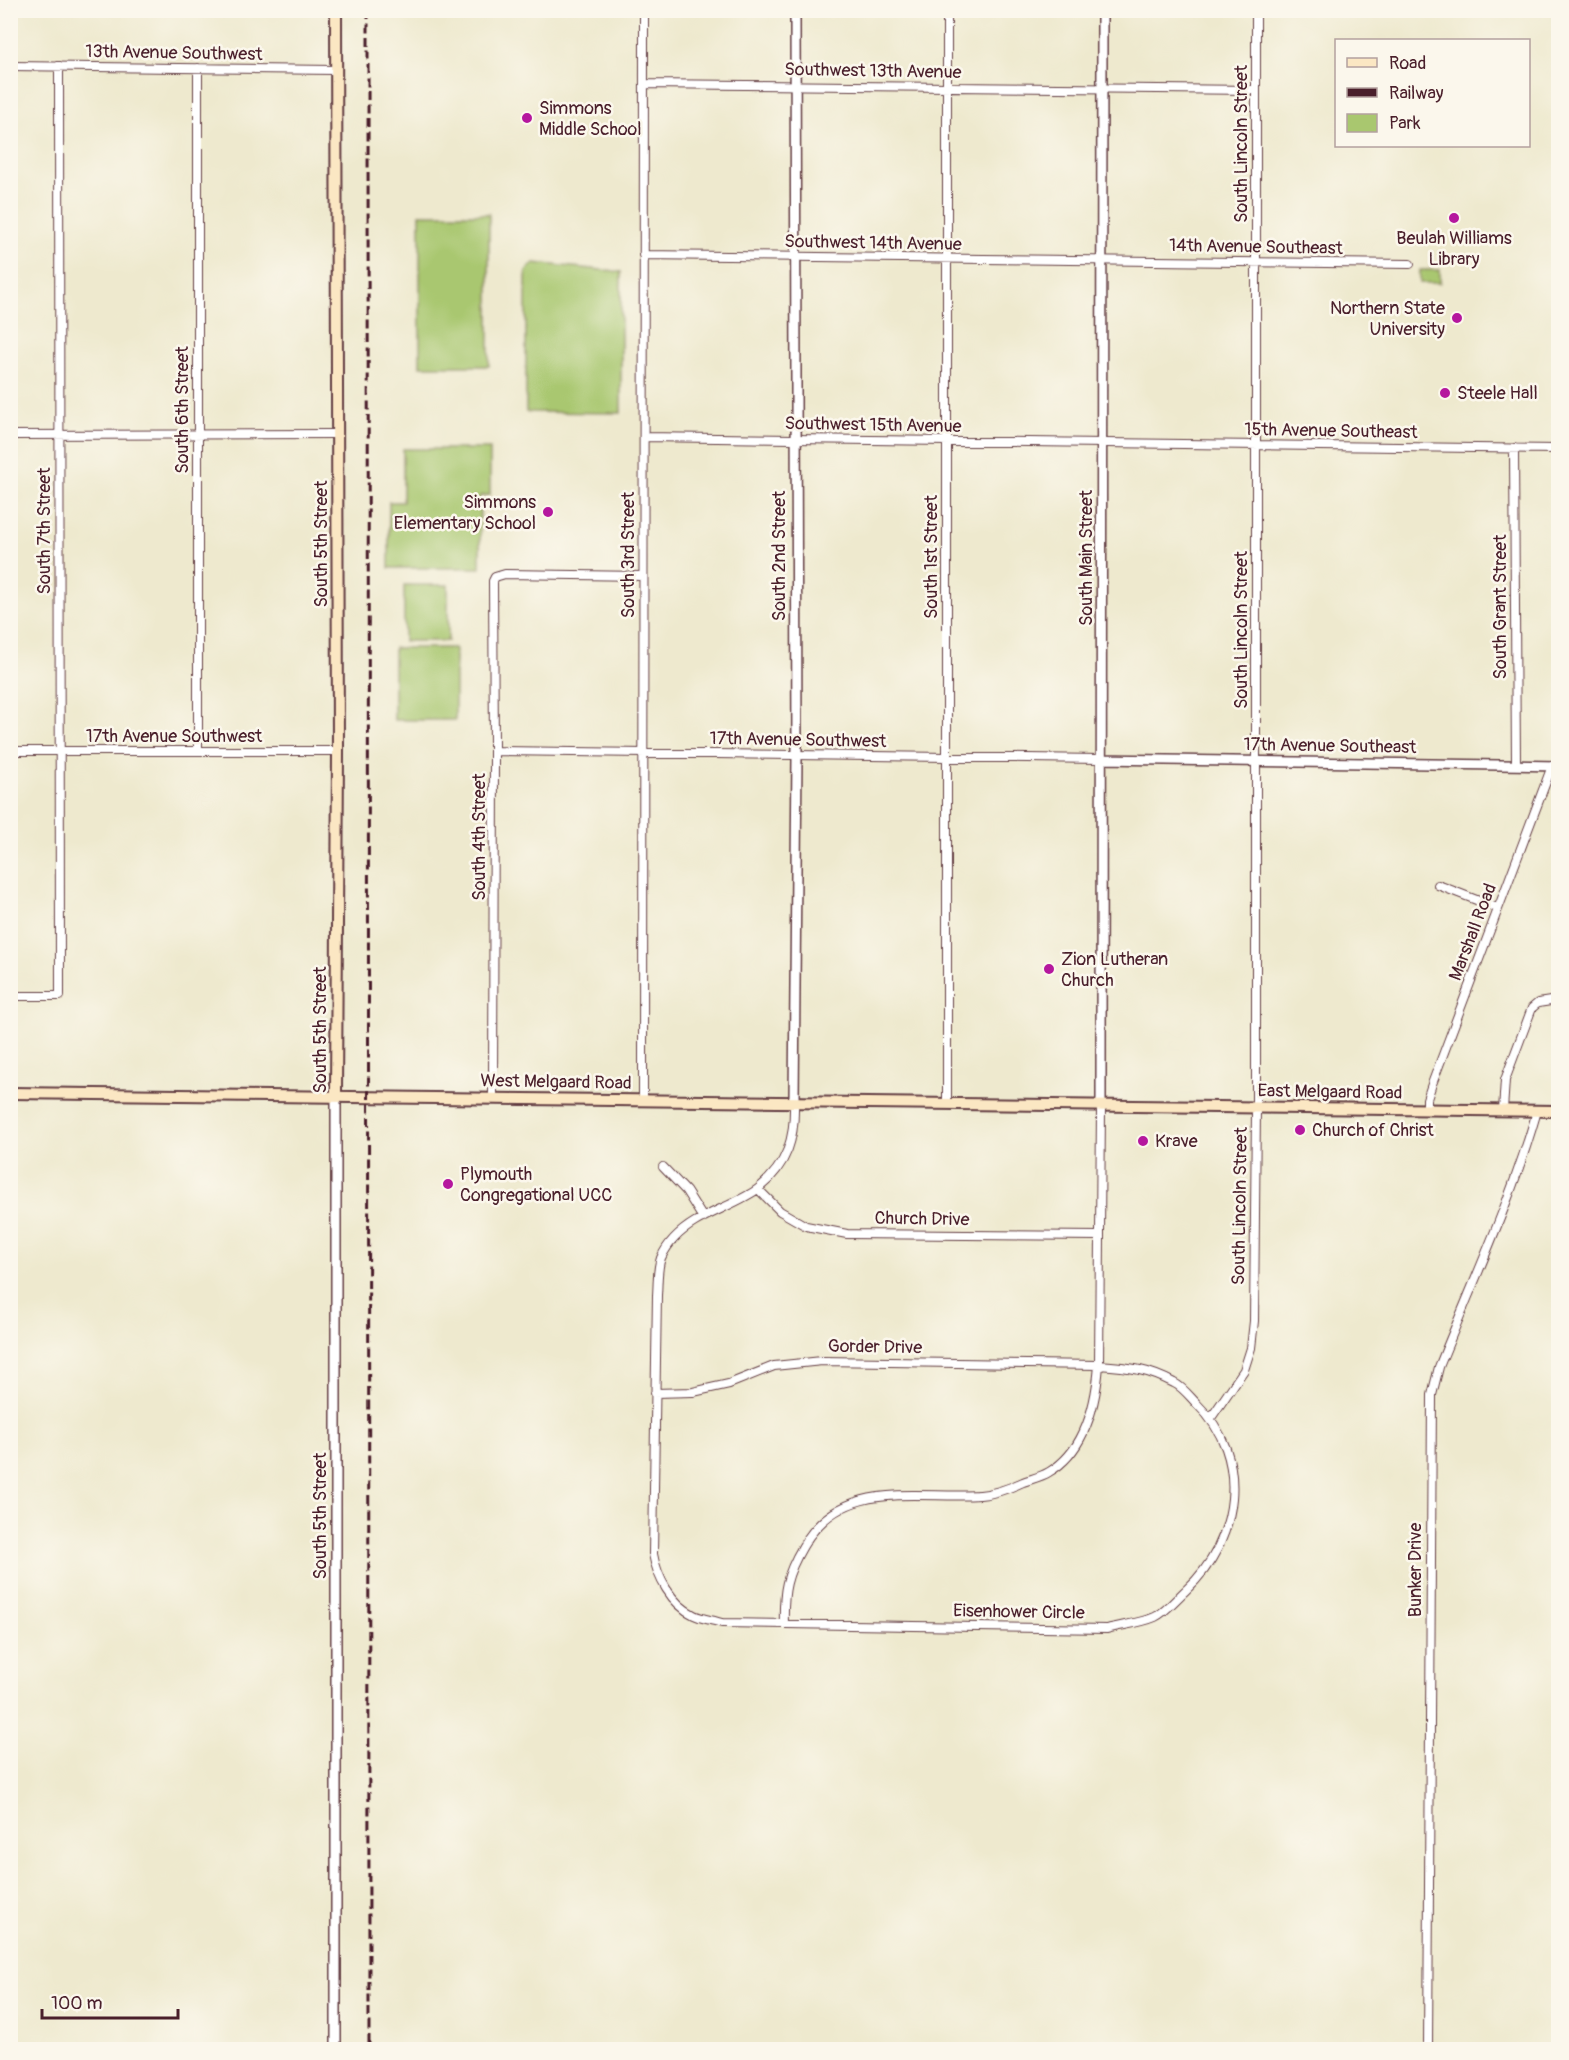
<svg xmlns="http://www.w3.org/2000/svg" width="1569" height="2060" viewBox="0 0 1569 2060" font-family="Pangolin,sans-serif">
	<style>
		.green { fill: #a9c76f; stroke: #7a734d; stroke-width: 1.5 }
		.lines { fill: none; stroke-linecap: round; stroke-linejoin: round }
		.minor-casing { stroke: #633d43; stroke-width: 10 }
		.tertiary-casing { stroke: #633d43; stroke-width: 12 }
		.secondary-casing { stroke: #633d43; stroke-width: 14 }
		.minor { stroke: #fff; stroke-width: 8 }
		.tertiary { stroke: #fff; stroke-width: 9 }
		.secondary { stroke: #fbe7c3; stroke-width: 10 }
		.rail { stroke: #4a1f2b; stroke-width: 3; stroke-dasharray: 9 4.5; stroke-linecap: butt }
		.poi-dot { fill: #b5179e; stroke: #fbf7ec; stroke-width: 2 }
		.labels { text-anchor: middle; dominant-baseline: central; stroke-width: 5; stroke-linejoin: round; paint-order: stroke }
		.street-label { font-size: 18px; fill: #4a1f2b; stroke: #fbf7ec }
		.poi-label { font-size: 18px; fill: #4a1f2b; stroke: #fbf7ec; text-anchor: start }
	</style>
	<rect width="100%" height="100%" fill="#fbf7ec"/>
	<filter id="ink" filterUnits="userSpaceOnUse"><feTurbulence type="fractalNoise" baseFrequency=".0167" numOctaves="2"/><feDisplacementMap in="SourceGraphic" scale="12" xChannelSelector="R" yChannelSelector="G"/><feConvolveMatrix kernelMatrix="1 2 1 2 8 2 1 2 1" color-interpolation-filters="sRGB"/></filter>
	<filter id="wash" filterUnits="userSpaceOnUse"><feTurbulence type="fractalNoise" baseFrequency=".008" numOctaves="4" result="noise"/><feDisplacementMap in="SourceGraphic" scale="24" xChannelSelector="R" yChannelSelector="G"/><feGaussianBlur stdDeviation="1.35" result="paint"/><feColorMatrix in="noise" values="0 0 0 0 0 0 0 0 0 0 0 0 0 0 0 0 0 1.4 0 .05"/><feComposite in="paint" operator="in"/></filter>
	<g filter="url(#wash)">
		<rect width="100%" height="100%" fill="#eee9ce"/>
		<!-- green -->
		<path class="green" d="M420,214H489V366H420Z
			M534,263L621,272V413L526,412V271Z
			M1420,270H1440V283H1420Z
			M403,449H490V495L480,496V568H389V502H403Z
			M404,585H448V641H404Z
			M394,648H455V720H394Z"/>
	</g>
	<g filter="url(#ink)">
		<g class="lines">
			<!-- minor casing -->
			<g class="minor-casing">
				<path id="minor" d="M947,10V1104
					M10,66L336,70
					M198,68V751
					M644,84L1256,90
					M643,255L1410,264
					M10,435L337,434
					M644,437L1558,449
					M1514,448L1516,765
					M10,751H338
					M494,751L1101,759
					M1438,885L1497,908
					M10,996H60L59,66
					M493,1098L494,751L493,581L495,577L505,574L643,576
					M643,1100L644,10
					M794,1102C795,1138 788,1164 759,1188C744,1200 713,1211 695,1222C680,1231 668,1242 661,1258C657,1269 658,1284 657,1295L653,1554C657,1577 671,1604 694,1615C702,1619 713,1620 722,1623L1107,1629C1122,1625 1141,1623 1155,1617C1166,1612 1177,1598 1186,1590C1239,1541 1252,1457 1197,1404C1190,1397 1183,1387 1174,1383C1148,1369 1128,1367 1099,1365L1101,1106
					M1427,1110V1099L1432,1084L1552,766
					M1503,1110L1505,1080L1532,1008L1538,1003L1557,1000L1558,997
					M663,1167L686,1191L703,1218
					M758,1189L780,1211L806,1226L847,1234L1100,1236
					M655,1393L693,1392L729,1384L774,1366L822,1361L1099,1365C1096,1404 1085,1451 1049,1472C1041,1477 1031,1479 1023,1482C1010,1488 994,1494 980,1495C915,1499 842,1478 803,1546C786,1575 783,1591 784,1624
					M1211,1418L1244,1370L1251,1348L1254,1321L1256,1108V10
					M1428,2050L1432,1395L1439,1367C1473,1282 1512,1199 1537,1111"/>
			</g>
			<!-- tertiary casing -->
			<g class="tertiary-casing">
				<path id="tertiary" d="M1101,759L1558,766
					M794,1102L797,755L795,10
					M1101,1106L1102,10
					M336,2050V1096"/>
			</g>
			<!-- secondary casing -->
			<g class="secondary-casing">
				<path id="secondary" d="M336,10L338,751L336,1096
					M10,1093L1558,1111"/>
			</g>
			<!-- minor -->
			<use href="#minor" class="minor"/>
			<!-- tertiary -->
			<use href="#tertiary" class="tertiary"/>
			<!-- secondary -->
			<use href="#secondary" class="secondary"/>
			<!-- rail -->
			<path class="rail" d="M368,10L369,2050"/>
		</g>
	</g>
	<!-- markers -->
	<g class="poi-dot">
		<circle cx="527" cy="118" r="6"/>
		<circle cx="1454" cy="218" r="6"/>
		<circle cx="1457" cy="318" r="6"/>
		<circle cx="1445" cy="393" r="6"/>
		<circle cx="548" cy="512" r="6"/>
		<circle cx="1049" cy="969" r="6"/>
		<circle cx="1300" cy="1130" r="6"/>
		<circle cx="1143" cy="1141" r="6"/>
		<circle cx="448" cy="1184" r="6"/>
	</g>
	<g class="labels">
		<!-- street labels -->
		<g class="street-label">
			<text transform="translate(174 53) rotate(1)">13th Avenue Southwest</text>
			<text transform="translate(873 71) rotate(1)">Southwest 13th Avenue</text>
			<text transform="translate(1241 144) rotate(-90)">South Lincoln Street</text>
			<text transform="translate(873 243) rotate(1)">Southwest 14th Avenue</text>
			<text transform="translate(1256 247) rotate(1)">14th Avenue Southeast</text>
			<text transform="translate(182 410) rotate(-90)">South 6th Street</text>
			<text transform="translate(873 425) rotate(1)">Southwest 15th Avenue</text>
			<text transform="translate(1331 431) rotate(1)">15th Avenue Southeast</text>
			<text transform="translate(44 531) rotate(-90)">South 7th Street</text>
			<text transform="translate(321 544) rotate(-90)">South 5th Street</text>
			<text transform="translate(628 555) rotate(-90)">South 3rd Street</text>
			<text transform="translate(779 556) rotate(-90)">South 2nd Street</text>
			<text transform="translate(931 557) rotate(-90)">South 1st Street</text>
			<text transform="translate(1086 558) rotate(-90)">South Main Street</text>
			<text transform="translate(1500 607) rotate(-90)">South Grant Street</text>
			<text transform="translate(1241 630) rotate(-90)">South Lincoln Street</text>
			<text x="174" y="736">17th Avenue Southwest</text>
			<text transform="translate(798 740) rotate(1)">17th Avenue Southwest</text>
			<text transform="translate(1330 746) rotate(1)">17th Avenue Southeast</text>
			<text transform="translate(479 837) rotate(-90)">South 4th Street</text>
			<text transform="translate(1473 932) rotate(-69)">Marshall Road</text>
			<text transform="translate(320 1030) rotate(-90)">South 5th Street</text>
			<text transform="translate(556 1082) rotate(1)">West Melgaard Road</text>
			<text transform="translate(1330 1092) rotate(1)">East Melgaard Road</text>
			<text transform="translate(1240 1206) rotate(-89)">South Lincoln Street</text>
			<text transform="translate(922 1219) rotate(1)">Church Drive</text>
			<text transform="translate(875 1347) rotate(1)">Gorder Drive</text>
			<text transform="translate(320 1516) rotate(-90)">South 5th Street</text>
			<text transform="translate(1415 1570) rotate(-90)">Bunker Drive</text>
			<text transform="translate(1019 1612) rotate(1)">Eisenhower Circle</text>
		</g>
		<!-- poi labels -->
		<g class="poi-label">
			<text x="539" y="108">Simmons<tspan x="539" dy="21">Middle School</tspan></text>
			<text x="1454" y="238" text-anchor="middle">Beulah Williams<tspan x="1454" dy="21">Library</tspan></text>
			<text x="1445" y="308" text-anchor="end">Northern State<tspan x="1445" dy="21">University</tspan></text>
			<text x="1457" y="393">Steele Hall</text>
			<text x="536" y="502" text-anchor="end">Simmons<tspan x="536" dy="21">Elementary School</tspan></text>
			<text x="1061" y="959">Zion Lutheran<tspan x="1061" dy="21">Church</tspan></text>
			<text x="1312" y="1130">Church of Christ</text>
			<text x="1155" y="1141">Krave</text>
			<text x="460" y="1174">Plymouth<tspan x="460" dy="21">Congregational UCC</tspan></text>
		</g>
	</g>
	<!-- margin -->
	<rect width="1569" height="2060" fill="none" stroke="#fbf7ec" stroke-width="36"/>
	<!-- legend -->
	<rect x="1335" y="39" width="195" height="108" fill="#fbf7ec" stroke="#b4a19f" stroke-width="1.5"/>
	<rect x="1347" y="58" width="30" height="9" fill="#fbe7c3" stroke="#b4a19f" stroke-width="1.5"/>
	<text x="1389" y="69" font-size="18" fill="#4a1f2b">Road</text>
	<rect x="1347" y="88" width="30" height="9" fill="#4a1f2b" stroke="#b4a19f" stroke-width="1.5"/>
	<text x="1389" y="99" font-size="18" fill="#4a1f2b">Railway</text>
	<rect x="1347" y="114" width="30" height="18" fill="#a9c76f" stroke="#b4a19f" stroke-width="1.5"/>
	<text x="1389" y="129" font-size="18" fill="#4a1f2b">Park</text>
	<!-- scale -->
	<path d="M42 2009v9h136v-9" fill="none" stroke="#4a1f2b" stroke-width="3"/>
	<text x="51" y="2009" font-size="18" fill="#4a1f2b" stroke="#fbf7ec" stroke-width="4.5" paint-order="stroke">100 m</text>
</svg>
